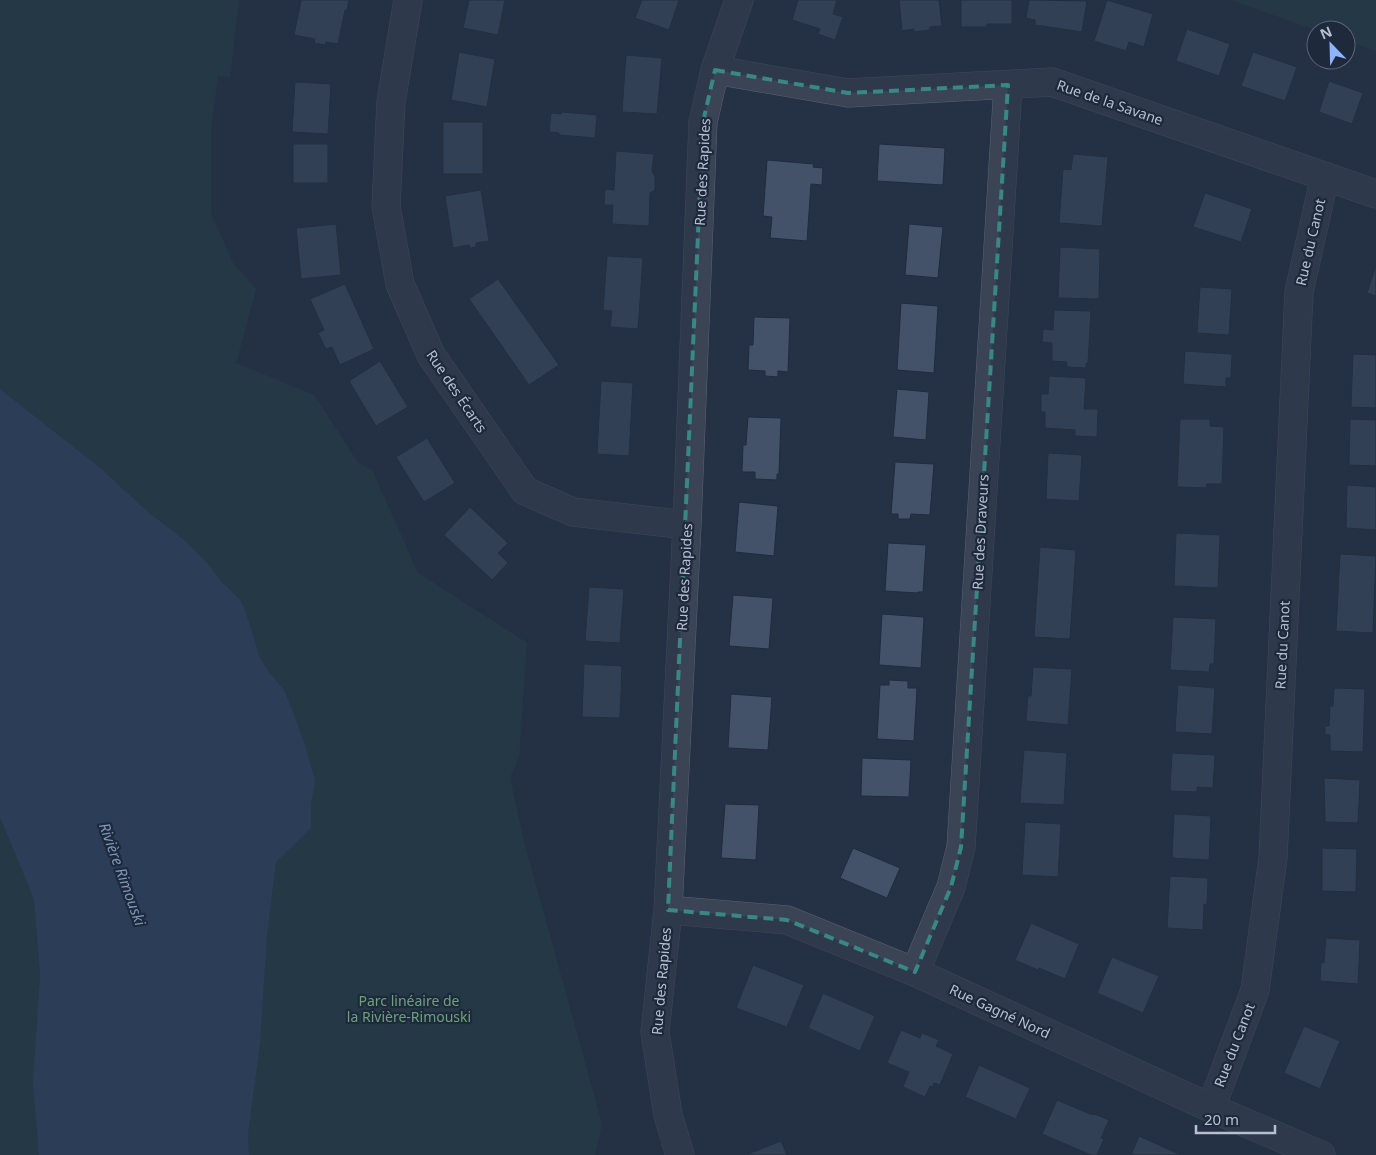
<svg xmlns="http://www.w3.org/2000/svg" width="1376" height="1155" viewBox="0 0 1376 1155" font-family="'Noto Sans',sans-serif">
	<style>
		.green { fill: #274247 }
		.water { fill: #374c6e }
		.building { fill: #435269; stroke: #202b3d }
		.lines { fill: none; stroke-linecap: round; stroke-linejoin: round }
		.minor-casing { stroke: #586273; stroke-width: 29 }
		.minor { stroke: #3a4455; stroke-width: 28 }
		.marked { fill: none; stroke: #398886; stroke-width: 4; stroke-dasharray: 10 6; stroke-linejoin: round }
		.labels { text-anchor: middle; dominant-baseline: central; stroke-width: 4.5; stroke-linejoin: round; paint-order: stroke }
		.street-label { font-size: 14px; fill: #b8c0cf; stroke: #1e293b }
		.park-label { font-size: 14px; fill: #6ca27b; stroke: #1e293b }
		.water-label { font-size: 15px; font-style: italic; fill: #7c94b8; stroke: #1e293b }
	</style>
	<rect width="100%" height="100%" fill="#253246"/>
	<!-- green -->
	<path class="green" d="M0,0H239L230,77L218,76L211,127V213L233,263L256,289L236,363L314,395L358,463L372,470L418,573L527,643L519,756L510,778L524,842L602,1124L595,1155H249L248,1134L260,1044L267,936L276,862L311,828V805L315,780L304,742L293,712L284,690L268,671L259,656L249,622L240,601L221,581L208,564L184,540L147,511L99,467L0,389Z
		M1231,0H1376V51L1346,40V30H1316Z
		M0,806L8,835L34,899L40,975L36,1041L46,1155H0Z"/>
	<!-- water -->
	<path class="water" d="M0,389L99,467L147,511L184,540L208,564L221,581L241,601L249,622L259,656L268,671L284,690L293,712L304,742L315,780L311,805V828L276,862L267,936L260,1044L248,1134L249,1155H39L33,1083L40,975L34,899L0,817Z"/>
	<!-- building -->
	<path class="building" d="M297,0H349L347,11L345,10L338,44L326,42L325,45L314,43L315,39L294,35L301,1Z
		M469,0H505L498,35L463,28Z
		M642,0H679L669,30L635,18Z
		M798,0H837L833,14L843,17L835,40L818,34L820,29L792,20Z
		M899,0H939L942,26L930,27V30L914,32V29L902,31Z
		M961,0H1012V24H987V27H961Z
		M1029,0L1087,1L1082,32L1035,25V20L1026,18Z
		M1107,0L1153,14L1144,47L1129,42L1126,51L1094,41Z
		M1187,29L1230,44L1219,76L1176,61Z
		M459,52L495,59L487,107L451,100Z
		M1253,52L1297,67L1285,101L1241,86Z
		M626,55L662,58L657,114L622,112Z
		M1329,81L1363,93L1352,124L1319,112Z
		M295,82L331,84L328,134L292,132Z
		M562,112L597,115L595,138L559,135V133L549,132L551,113L561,114Z
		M443,122H483V174H443Z
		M293,144H328V183H293Z
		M879,144L945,148L943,185L877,181Z
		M616,151L654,154L652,171L655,177V190L650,193L649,226L612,224L613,205H604L605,189L614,190Z
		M1073,154L1108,157L1102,226L1059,223L1063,169L1071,170Z
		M767,160L814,164L813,167L823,168L822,185L811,184L807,241L770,238L772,217L763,216Z
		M481,190L489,241L476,243V247L470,248L469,245L453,248L445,196Z
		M1205,193L1252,209L1241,242L1193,227Z
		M336,224L341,275L301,279L296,228Z
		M909,224L943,227L938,278L905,275Z
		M1060,247L1100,249L1099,299L1058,298Z
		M607,256L643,258L638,329L610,327L612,311L603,310Z
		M1376,265V296L1367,293Z
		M498,279L559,365L529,385L469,299Z
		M345,284L374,349L340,365L332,347L326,349L318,333L324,330L310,299Z
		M1200,287L1232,289L1229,335L1197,333Z
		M901,303L938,306L934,373L897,370Z
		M1054,310L1091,311L1088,363H1086V368L1067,367V362L1052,361V343L1042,342L1043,329L1053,330Z
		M754,317L790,318L788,372L778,371V377L765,376V371L748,370L749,345H753Z
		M1185,351L1232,354L1231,378H1226V387L1183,384Z
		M1353,354L1376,355V408L1351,407Z
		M380,361L408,407L376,426L349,381Z
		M1049,376L1086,378L1084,409H1098L1097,437L1075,436V430L1045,428V412H1041V394H1048Z
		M601,381L633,383L629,456L597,454Z
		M897,389L929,392L926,440L893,437Z
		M748,417L781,418L779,474H777V480L755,479V472H742L743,445H746Z
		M1180,419H1210V426L1224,427L1222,484H1207L1206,488L1177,487Z
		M1350,419L1376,420V466L1349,465Z
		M427,438L455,483L424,502L396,457Z
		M1048,453L1082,455L1079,501L1046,499Z
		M895,462L934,464L930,515L911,514L910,519H898V514H891Z
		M1347,485L1376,487V530L1346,528Z
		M739,502L778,506L774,556L735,552Z
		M470,507L508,543L498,553L508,563L492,580L444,535Z
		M1176,533L1220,535L1218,588L1174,586Z
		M888,543L926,545L923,592H918L917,593L885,591Z
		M1040,547L1076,550L1070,639L1034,637Z
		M1340,554L1376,556L1373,633L1336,631Z
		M589,587L624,589L620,643L585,641Z
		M733,595L773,598L769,649L729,646Z
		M882,614L924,617L921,668L879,665Z
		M1173,617L1216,619L1214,664H1210L1209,672L1170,670Z
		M584,664L622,666L620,718L582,717Z
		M1033,667L1072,669L1068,725L1026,721L1028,696H1031Z
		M889,680L908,681V688H917L914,741L877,739L880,685H889Z
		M1178,685L1215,688L1212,734L1175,732Z
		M1334,688L1365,689L1363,752L1330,751V735L1325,734V726H1329L1330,706H1333Z
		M731,694L772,697L768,750L728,748Z
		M1024,750L1067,753L1064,805L1020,803Z
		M1172,753L1215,755L1213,788L1197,787V792L1170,791Z
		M862,758L911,760L909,797L861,796Z
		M1324,778L1360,780L1358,823L1325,822Z
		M725,804L759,805L756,860L721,858Z
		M1174,814L1211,816L1209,860L1172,858Z
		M1025,822L1061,824L1058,877L1022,875Z
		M853,848L900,868L887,898L840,878Z
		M1322,848L1357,849L1356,892L1322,891Z
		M1170,876L1208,878L1207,905L1204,904L1203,930L1167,928Z
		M1031,923L1079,944L1065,979L1039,968L1038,970L1015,960Z
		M1326,938L1360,940L1358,984L1320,981L1321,962L1324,963Z
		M1112,957L1159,976L1143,1013L1097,993Z
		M753,965L804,985L787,1027L736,1008Z
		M823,993L875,1016L860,1051L808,1028Z
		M1304,1026L1340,1041L1320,1089L1284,1073Z
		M901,1030L920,1038L922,1033L939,1040L936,1046L953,1054L940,1085L934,1083L933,1087L930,1086L925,1097L903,1087L909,1072L887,1063Z
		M979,1065L1030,1088L1016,1119L965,1097Z
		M1057,1100L1090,1114L1097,1115L1109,1120L1101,1138L1104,1139L1097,1155H1091L1042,1134Z
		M1139,1136L1181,1155H1131Z
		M781,1141L787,1155H748V1154Z"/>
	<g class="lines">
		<!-- minor casing -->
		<g class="minor-casing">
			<path id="minor" d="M408,0L391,102L386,206L400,284L431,355L525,491L573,512L687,525
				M715,70L848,93L1052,82L1376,194
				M668,910L787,920L915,972L1211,1108L1321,1155
				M915,972L951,887L961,847L1008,85
				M1211,1108L1255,990L1273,858L1299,292L1325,176
				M680,1155L668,1115L655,1032L668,910L687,525L703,122L715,70L739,0"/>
		</g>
		<!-- minor -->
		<use href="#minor" class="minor"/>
	</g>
	<!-- marked area -->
	<path d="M0 0H1376V1155H0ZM715,70L848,93L1008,85L961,847L951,887L915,972L787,920L668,910L703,122Z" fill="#253246" fill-opacity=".55" fill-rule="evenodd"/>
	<path class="marked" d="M715,70L848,93L1008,85L961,847L951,887L915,972L787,920L668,910L703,122Z"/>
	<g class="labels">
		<!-- street labels -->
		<g class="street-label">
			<text transform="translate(1110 102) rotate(19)">Rue de la Savane</text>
			<text transform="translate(702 172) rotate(-87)">Rue des Rapides</text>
			<text transform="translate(1310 242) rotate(-77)">Rue du Canot</text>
			<text transform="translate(457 391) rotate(56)">Rue des Écarts</text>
			<text transform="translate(980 532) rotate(-87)">Rue des Draveurs</text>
			<text transform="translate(684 577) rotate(-87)">Rue des Rapides</text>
			<text transform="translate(1282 645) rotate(-87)">Rue du Canot</text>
			<text transform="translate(661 981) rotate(-85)">Rue des Rapides</text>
			<text transform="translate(1000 1011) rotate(25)">Rue Gagné Nord</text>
			<text transform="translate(1234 1045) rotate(-69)">Rue du Canot</text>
		</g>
		<!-- park labels -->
		<g class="park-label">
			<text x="409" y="1000">Parc linéaire de<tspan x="409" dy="16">la Rivière-Rimouski</tspan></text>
		</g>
		<!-- water labels -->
		<g class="water-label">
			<text transform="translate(123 874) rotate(70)">Rivière Rimouski</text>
		</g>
	</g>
	<!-- north arrow -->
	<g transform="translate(1331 45) rotate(337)"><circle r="24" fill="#1e293b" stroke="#5c6576"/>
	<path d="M0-4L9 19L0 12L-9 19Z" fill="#8cb4ff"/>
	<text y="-8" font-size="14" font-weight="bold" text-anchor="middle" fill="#b8c0cf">N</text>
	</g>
	<!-- scale -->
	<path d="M1196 1125v8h79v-8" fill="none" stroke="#b8c0cf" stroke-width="2.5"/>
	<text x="1204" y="1125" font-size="15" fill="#b8c0cf" stroke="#1e293b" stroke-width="4" paint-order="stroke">20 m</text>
</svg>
